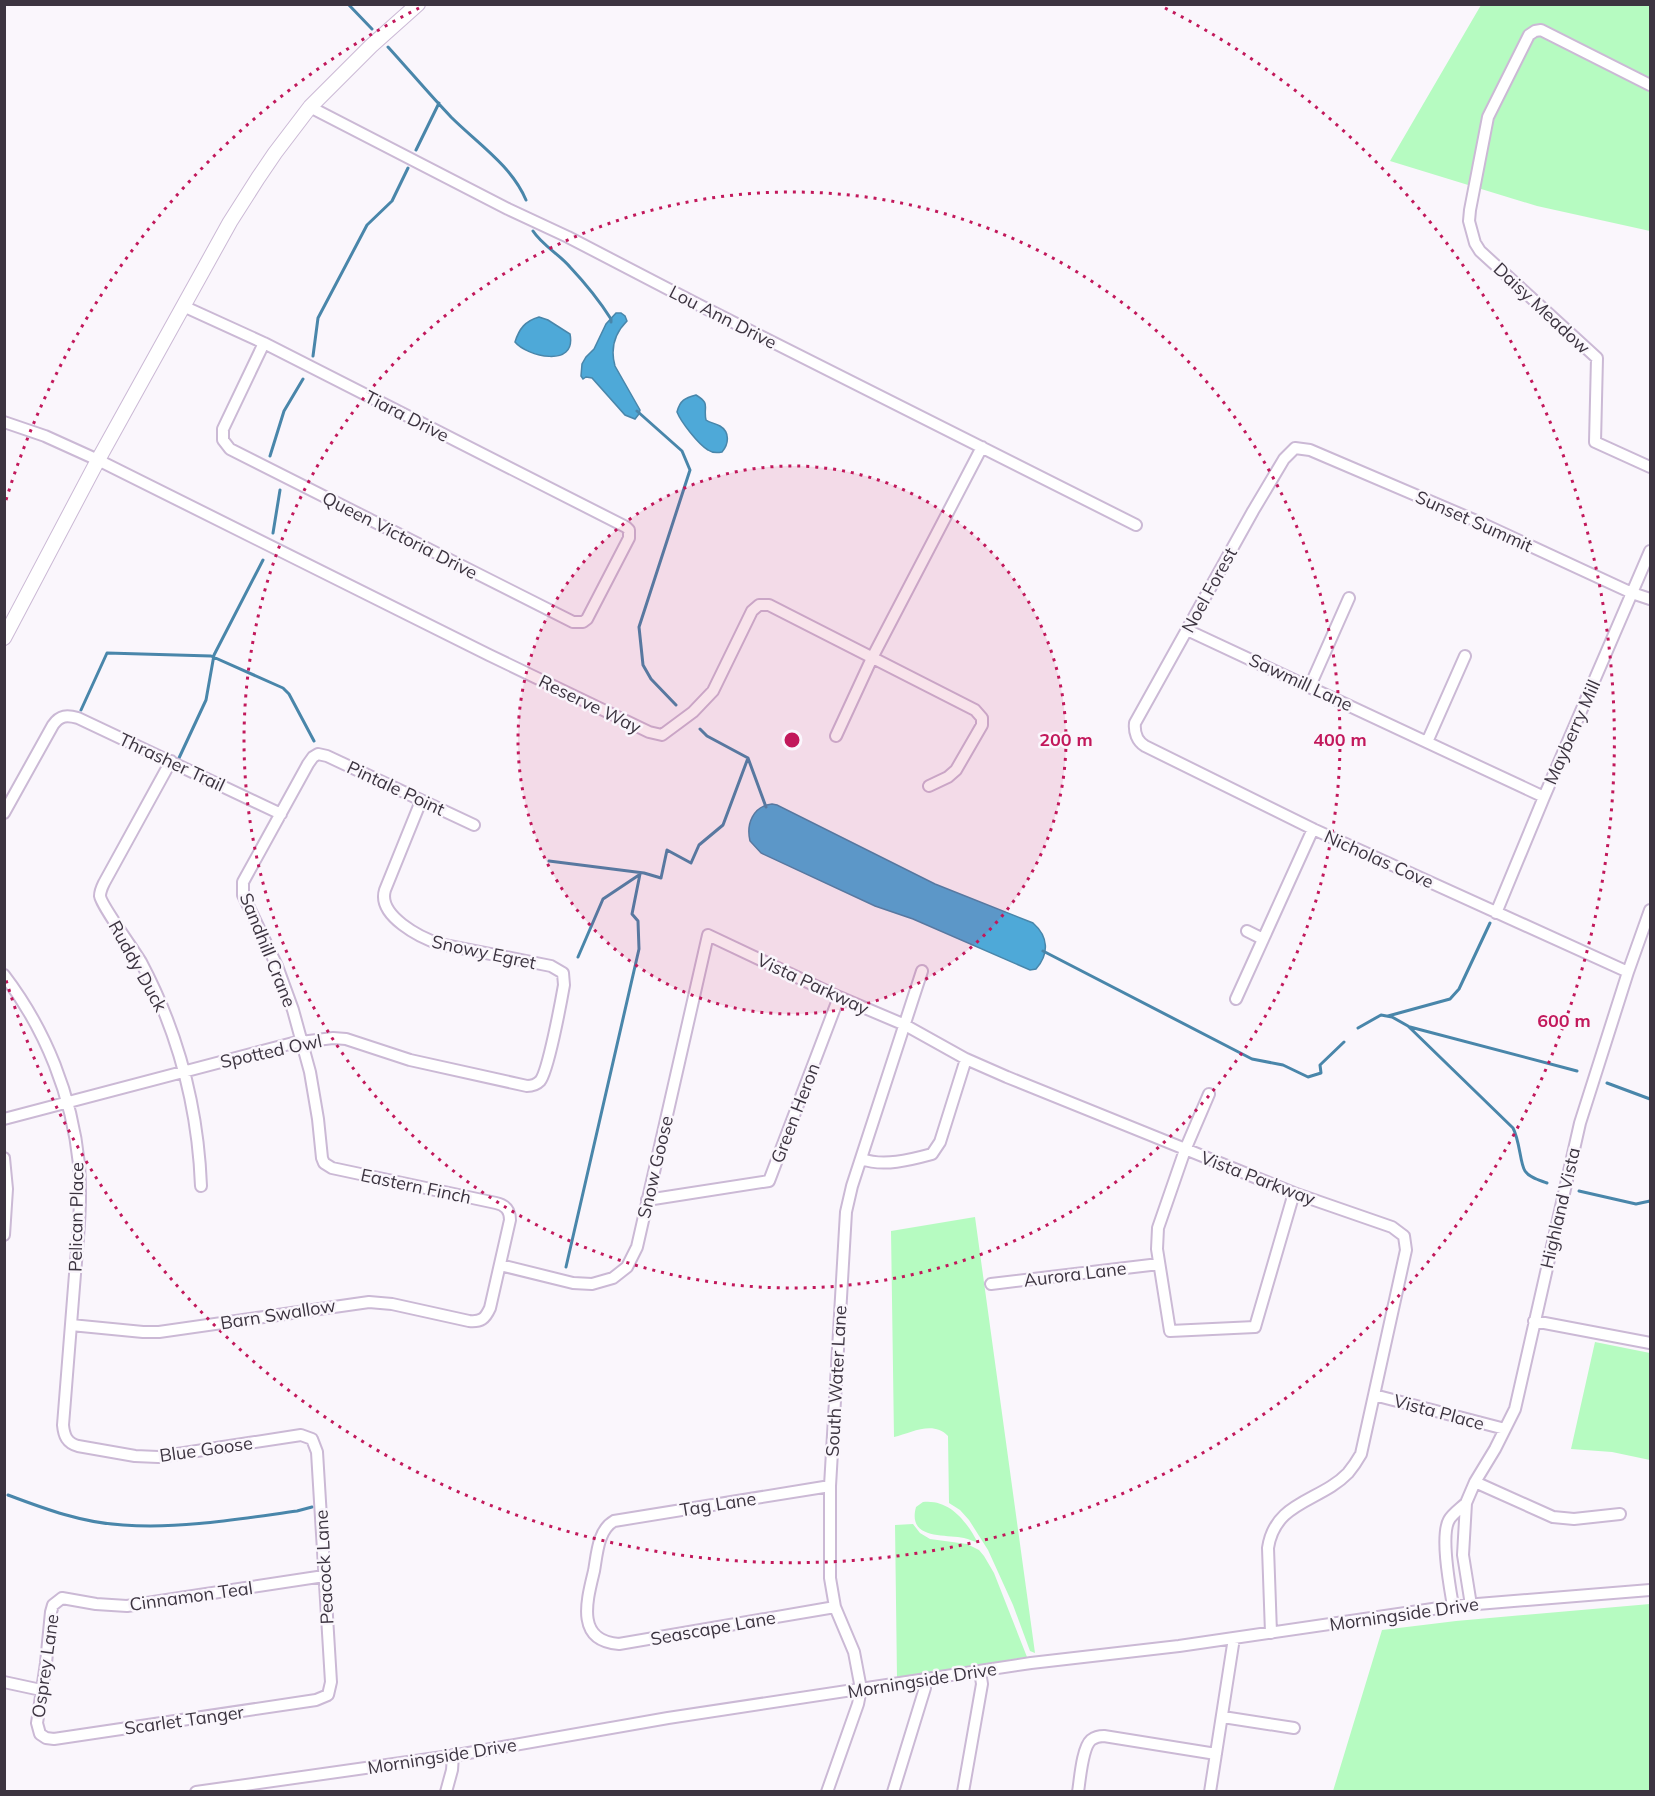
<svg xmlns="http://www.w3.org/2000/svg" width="1655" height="1796" viewBox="0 0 1655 1796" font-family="Mulish,sans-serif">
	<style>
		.green { fill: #b6fbc1 }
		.water { fill: #4ea9d8; stroke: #4986aa; stroke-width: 1.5 }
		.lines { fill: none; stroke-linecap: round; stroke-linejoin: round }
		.stream { stroke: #4986aa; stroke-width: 3 }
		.minor-casing { stroke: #cbb9d5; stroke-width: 14 }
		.major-casing { stroke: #cbb9d5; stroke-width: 16 }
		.minor { stroke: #fff; stroke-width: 10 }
		.major { stroke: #fff; stroke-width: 14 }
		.ring { fill: none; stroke: #c2185b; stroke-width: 3; stroke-dasharray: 3 6 }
		.labels { text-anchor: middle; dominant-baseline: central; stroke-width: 5; stroke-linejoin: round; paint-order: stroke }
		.street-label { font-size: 18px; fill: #3c3440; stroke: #faf6fc }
		.centre { fill: #c2185b; stroke: #faf6fc; stroke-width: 3 }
		.ring-label { font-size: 18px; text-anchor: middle; font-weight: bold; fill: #c2185b; stroke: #faf6fc; stroke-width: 5; stroke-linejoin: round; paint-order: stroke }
	</style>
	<rect width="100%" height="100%" fill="#faf6fc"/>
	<!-- green -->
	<path class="green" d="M1481,5H1650V231L1537,206L1390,161Z
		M975,1217L1035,1653L1030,1651L1013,1605L988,1550L969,1520L960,1510L949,1503L948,1436C933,1420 911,1433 894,1437L891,1231Z
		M1595,1342L1650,1353V1460L1612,1452L1571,1449Z
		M923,1502C950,1499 967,1522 978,1543C973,1541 969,1539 964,1538C945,1534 907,1540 916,1507Z
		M913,1524L920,1533L930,1539L967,1544L979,1550L984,1556L994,1573L1027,1657L897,1678L895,1525Z
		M1650,1604V1791H1333L1382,1630L1456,1621Z"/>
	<!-- water -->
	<path class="water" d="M616,313H621L625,316L627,321C614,334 610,348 615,366L640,410L639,414L635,419L625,415L592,378L586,377L583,379L581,376L582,364L586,357L594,349L606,324Z
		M539,317L548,320L570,334C577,369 526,356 515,342C519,329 525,321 539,317Z
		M696,395C711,404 703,406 706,420C710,423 715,423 720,426C730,432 729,444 722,452C717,453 712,453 708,450C698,444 681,422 677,412C680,400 685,398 696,395Z
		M772,804L777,805L935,884L1033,923C1049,937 1049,954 1036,969L1030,970L913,919L875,906L761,853L750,841C746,824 753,806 772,804Z"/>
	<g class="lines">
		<!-- stream -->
		<path class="stream" d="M348,4L372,29
			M388,47C409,70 429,94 451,117C477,143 511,165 526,200
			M416,150L439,103
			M533,231C542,245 559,254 570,267C585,283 599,300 611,319V322
			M313,356L318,318L367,225L392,201L408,168
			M637,411L682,451L690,470L639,627L643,665L651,679L676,705
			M270,456L284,411L303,379
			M273,533L280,490
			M81,710L107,653L211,656L283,688L289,694L314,741
			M179,758L206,700L214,655L263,560
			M748,758L766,807
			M549,861L644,873L661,878L667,850L691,863L699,845L723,825L748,758L707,736L700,729
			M1043,951L1252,1059L1283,1065L1308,1077L1321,1073L1320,1065L1344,1042
			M578,957L603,899L639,875
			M1388,1016L1450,999L1459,989L1490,923
			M1410,1027L1577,1071
			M1358,1028L1381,1015L1392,1017L1408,1026L1513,1128C1520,1141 1520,1164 1525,1171C1530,1178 1539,1180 1547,1183
			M1607,1083L1650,1099
			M1579,1191L1636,1204L1650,1201
			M566,1267L639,949L638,921L632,914L640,874
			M8,1495C45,1509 83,1523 123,1525C182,1529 239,1519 297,1511L312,1507"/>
		<!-- minor casing -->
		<g class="minor-casing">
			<path id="minor" d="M1650,85L1541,30L1535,31L1529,35L1488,117L1470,210L1469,221L1475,243L1480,251L1597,358L1595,442L1650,467
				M310,107L508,209L568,237L695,303L1136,525
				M183,306L264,343L626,527L629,530V538L587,619L583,622H573L230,449L223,440V429L264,343
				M4,422L45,436L98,460L489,655L649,732L662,735L693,712L713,691L752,611L759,605H769L975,710L982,718V725L956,770L948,777L929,786
				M1187,630L1544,797
				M1310,686L1349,598
				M836,736L872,658L982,447
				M1427,742L1465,656
				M171,761L104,883C102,887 100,892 100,896C101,905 134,950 141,962C178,1032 198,1108 201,1186
				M4,813L53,725C60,715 67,715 78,718L281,814
				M1496,913L1544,797L1650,551
				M1247,931L1263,939
				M1628,972L1313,829L1145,746C1137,741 1134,732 1135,723L1253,511L1284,459L1295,448L1310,450L1481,523L1632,593L1650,599
				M4,975C46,1030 72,1096 79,1164C82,1201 78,1238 75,1274C71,1324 67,1375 63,1425C64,1436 67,1443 78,1446L135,1456L158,1457L301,1435L312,1439L317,1452L331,1682L328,1695L316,1700L54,1739L46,1738L40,1734L37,1723L46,1663L51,1612L53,1605L62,1598L96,1604L127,1606L324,1576
				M1236,999L1313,829
				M1209,1094L1185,1150L1158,1228L1157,1249L1170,1331L1255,1327L1294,1193
				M4,1119L293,1043L333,1038L346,1039L410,1060L527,1086C532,1086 536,1085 540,1081C548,1072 561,1002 564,985L563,973L551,966L440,944C421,938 377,916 385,890L421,801
				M4,1158L7,1189L4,1235
				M862,1159C883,1167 910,1160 932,1154L940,1142L966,1059
				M647,1200L769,1181L839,997
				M500,1265L573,1283L592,1284L613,1278L627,1267L637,1247L708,935L839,997L905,1025L966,1059L1007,1077L1294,1193L1392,1227L1404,1236L1406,1250L1361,1454C1357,1461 1353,1467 1348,1473C1320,1502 1275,1501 1268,1548L1271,1633
				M991,1284L1159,1264
				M1534,1321L1650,1343
				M71,1325L143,1332H159L369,1302L392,1304L469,1321C481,1322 485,1319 490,1308L510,1220C510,1210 505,1205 496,1203L332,1168L324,1163L322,1158L318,1119L310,1072L293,1010L277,966L243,895V882L308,764L313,757L318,754L327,756L474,825
				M1374,1395L1505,1429
				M1475,1482L1553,1517L1574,1519L1620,1514
				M830,1486L614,1521C598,1530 597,1554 594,1571C587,1600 575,1641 619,1644L835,1607
				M1471,1605L1463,1555L1466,1503L1475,1482L1495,1449L1515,1409L1580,1123L1628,972L1650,910
				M1453,1606C1450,1588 1440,1536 1449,1520C1452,1514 1461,1508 1466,1503
				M4,1682L41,1690
				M1223,1717L1294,1728
				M196,1792L457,1755L668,1718L1031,1663L1179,1646L1453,1606L1650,1590
				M446,1792L452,1770L453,1755
				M827,1792L858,1704L861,1689L854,1652L835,1607L830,1578V1486L846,1212L852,1186L922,971
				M893,1792L925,1688L924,1679
				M963,1792L982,1684L980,1671
				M1078,1792C1080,1780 1082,1748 1091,1740C1095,1737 1099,1736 1104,1736L1216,1754
				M1210,1792L1234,1638"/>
		</g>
		<!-- major casing -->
		<g class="major-casing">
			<path id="major" d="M4,638L98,460L230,222L258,178L275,153L310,107L371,46L418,4"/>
		</g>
		<!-- minor -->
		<use href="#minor" class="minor"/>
		<!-- major -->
		<use href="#major" class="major"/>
	</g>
	<!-- distance rings -->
	<circle cx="792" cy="740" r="274" fill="#c2185b" fill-opacity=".12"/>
	<g class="ring">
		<circle cx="792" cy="740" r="274"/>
		<circle cx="792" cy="740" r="548"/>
		<path d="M6 500A822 822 0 0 1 419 8M1165 8A822 822 0 1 1 6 980"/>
	</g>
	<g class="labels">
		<!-- street labels -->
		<g class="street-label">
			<text transform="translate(1542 308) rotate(43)">Daisy Meadow</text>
			<text transform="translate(723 317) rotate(27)">Lou Ann Drive</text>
			<text transform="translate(407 416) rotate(27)">Tiara Drive</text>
			<text transform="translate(1474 521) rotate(24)">Sunset Summit</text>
			<text transform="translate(400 535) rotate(27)">Queen Victoria Drive</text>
			<text transform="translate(1209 590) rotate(-61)">Noel Forest</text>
			<text transform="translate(1301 682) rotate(25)">Sawmill Lane</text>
			<text transform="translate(590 704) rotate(26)">Reserve Way</text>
			<text transform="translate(1572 732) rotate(-66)">Mayberry Mill</text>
			<text transform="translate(172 762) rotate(25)">Thrasher Trail</text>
			<text transform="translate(396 788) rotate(25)">Pintale Point</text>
			<text transform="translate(1379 859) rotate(24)">Nicholas Cove</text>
			<text transform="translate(268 950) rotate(68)">Sandhill Crane</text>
			<text transform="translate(484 952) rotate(12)">Snowy Egret</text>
			<text transform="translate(138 966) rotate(61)">Ruddy Duck</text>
			<text transform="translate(813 984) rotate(25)">Vista Parkway</text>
			<text transform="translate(271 1051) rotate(-12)">Spotted Owl</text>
			<text transform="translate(795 1113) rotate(-69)">Green Heron</text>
			<text transform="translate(655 1167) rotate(-77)">Snow Goose</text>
			<text transform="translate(1258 1178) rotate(21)">Vista Parkway</text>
			<text transform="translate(416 1186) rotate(12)">Eastern Finch</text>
			<text transform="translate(1560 1208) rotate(-77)">Highland Vista</text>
			<text transform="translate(76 1217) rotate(-89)">Pelican Place</text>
			<text transform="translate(1075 1274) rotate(-7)">Aurora Lane</text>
			<text transform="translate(278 1314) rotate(-9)">Barn Swallow</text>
			<text transform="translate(836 1381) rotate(-87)">South Water Lane</text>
			<text transform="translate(1439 1412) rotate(15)">Vista Place</text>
			<text transform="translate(206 1449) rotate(-8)">Blue Goose</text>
			<text transform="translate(718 1504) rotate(-9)">Tag Lane</text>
			<text transform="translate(324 1567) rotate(-93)">Peacock Lane</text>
			<text transform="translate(191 1596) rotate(-8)">Cinnamon Teal</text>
			<text transform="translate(1404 1614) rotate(-8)">Morningside Drive</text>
			<text transform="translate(713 1628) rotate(-10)">Seascape Lane</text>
			<text transform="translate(45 1666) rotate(-82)">Osprey Lane</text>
			<text transform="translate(922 1680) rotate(-9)">Morningside Drive</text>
			<text transform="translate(184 1720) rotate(-8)">Scarlet Tanger</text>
			<text transform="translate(442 1756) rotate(-9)">Morningside Drive</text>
		</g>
	</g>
	<circle cx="792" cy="740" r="9" class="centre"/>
	<g class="ring-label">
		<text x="1066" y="746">200 m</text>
		<text x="1340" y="746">400 m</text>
		<text x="1564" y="1027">600 m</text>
	</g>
	<!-- border -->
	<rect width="1655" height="1796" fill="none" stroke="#3c3440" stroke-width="12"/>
</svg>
